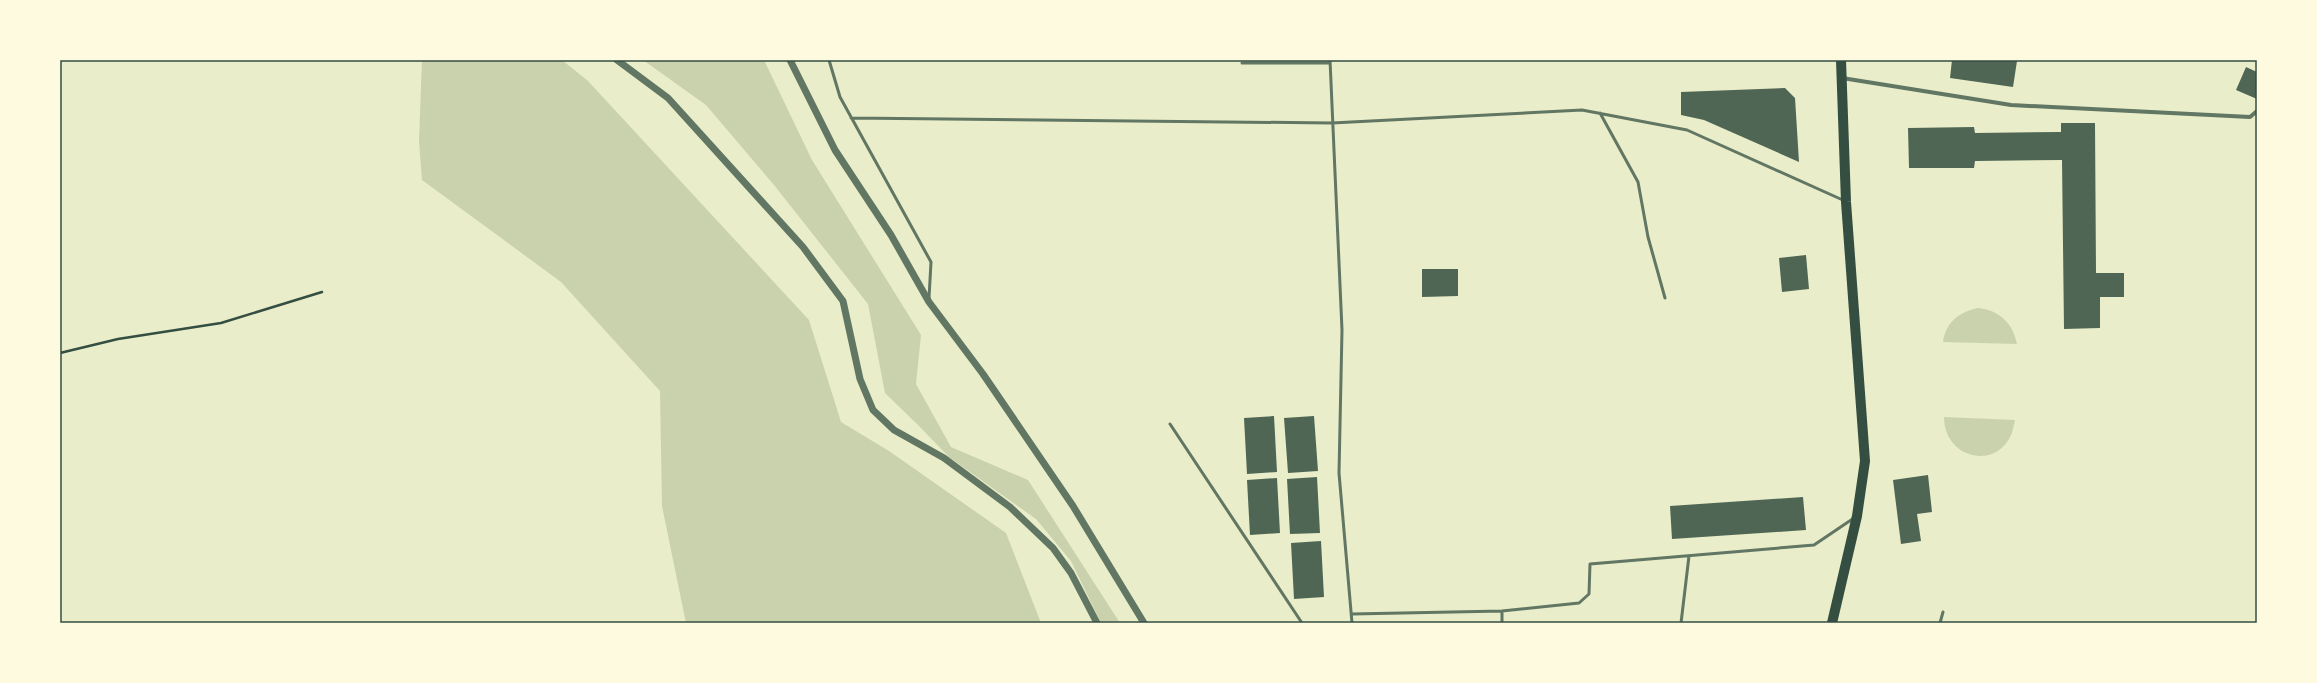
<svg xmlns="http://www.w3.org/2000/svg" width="2317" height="683" viewBox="0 0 2317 683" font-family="'Varela Round',sans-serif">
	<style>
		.green { fill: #cad2ad }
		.building { fill: #4f6655 }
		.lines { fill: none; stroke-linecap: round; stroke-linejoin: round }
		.path { stroke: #344e41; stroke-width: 2.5 }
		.service { stroke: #617663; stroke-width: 3 }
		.minor { stroke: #617663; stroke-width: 4 }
		.tertiary { stroke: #617663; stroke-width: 7 }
		.primary { stroke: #344e41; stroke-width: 10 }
		.neatline { fill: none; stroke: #344e41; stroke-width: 1.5 }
	</style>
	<rect width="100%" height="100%" fill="#e9edc9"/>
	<!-- green -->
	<path class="green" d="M422,60H562L588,81L809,320L841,422L889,451L1006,533L1041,623H686L662,506L660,391L561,282L422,180L419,141Z
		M643,60H764L812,160L921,335L916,384L951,447L1028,480L1120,623H1101L1071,561L1036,519L949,457L919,426L885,393L868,304L774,185L706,105Z
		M1978,308C1999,310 2013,323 2017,344L1943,342C1946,322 1959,312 1978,308Z
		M1944,417L2015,420C2014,424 2013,431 2011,435C1995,471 1944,458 1944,417Z"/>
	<!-- building -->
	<path class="building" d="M1952,60L2017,61L2013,87L1950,78Z
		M2246,67L2257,72V99L2236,90Z
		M1785,88L1795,98L1799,162L1704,120L1681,115V92Z
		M2061,123H2095L2096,273H2124V297H2100V328L2064,329L2062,160L1975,161L1974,168H1909L1908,128L1974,127L1975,133L2061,132Z
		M1806,255L1809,289L1782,292L1779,258Z
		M1422,269H1458V296L1422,297Z
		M1274,416L1277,472L1247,474L1244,418Z
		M1314,416L1318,471L1288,473L1284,418Z
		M1928,475L1932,512L1917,514L1921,541L1901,544L1893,480Z
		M1317,477L1320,533L1290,534L1287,479Z
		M1277,478L1280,533L1250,535L1247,480Z
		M1803,497L1806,530L1672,539L1670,506Z
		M1321,541L1324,597L1294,599L1291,543Z"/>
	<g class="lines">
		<!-- path -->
		<path class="path" d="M60,353L118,339L221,323L322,292"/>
		<!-- service -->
		<path class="service" d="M829,60L840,97L931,262L929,298
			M1330,60L1342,330L1339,473L1352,623
			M1242,63H1330
			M1600,113L1638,182L1648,237L1665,298
			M851,118L1332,123L1582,110L1687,130L1845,201
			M1170,424L1302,623
			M1502,611V623
			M1352,614L1502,611L1579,603L1589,594L1590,564L1814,545L1854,518
			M1681,623L1689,556
			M1940,623L1943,612"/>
		<!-- minor -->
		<path class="minor" d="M1842,78L2011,105L2250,117L2257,111"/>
		<!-- tertiary -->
		<path class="tertiary" d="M617,60L668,98L803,247L843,301L860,379L873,410L894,430L944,458L1010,507L1053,548L1071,573L1097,623
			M790,60L835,150L891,235L929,302L983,374L1073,506L1144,623"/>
		<!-- primary -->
		<path class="primary" d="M1832,623L1857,516L1865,461L1846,202L1841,60"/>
	</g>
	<!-- border -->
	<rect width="2317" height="683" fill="none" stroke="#fefae0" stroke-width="122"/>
	<rect x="61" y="61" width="2195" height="561" class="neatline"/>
</svg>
